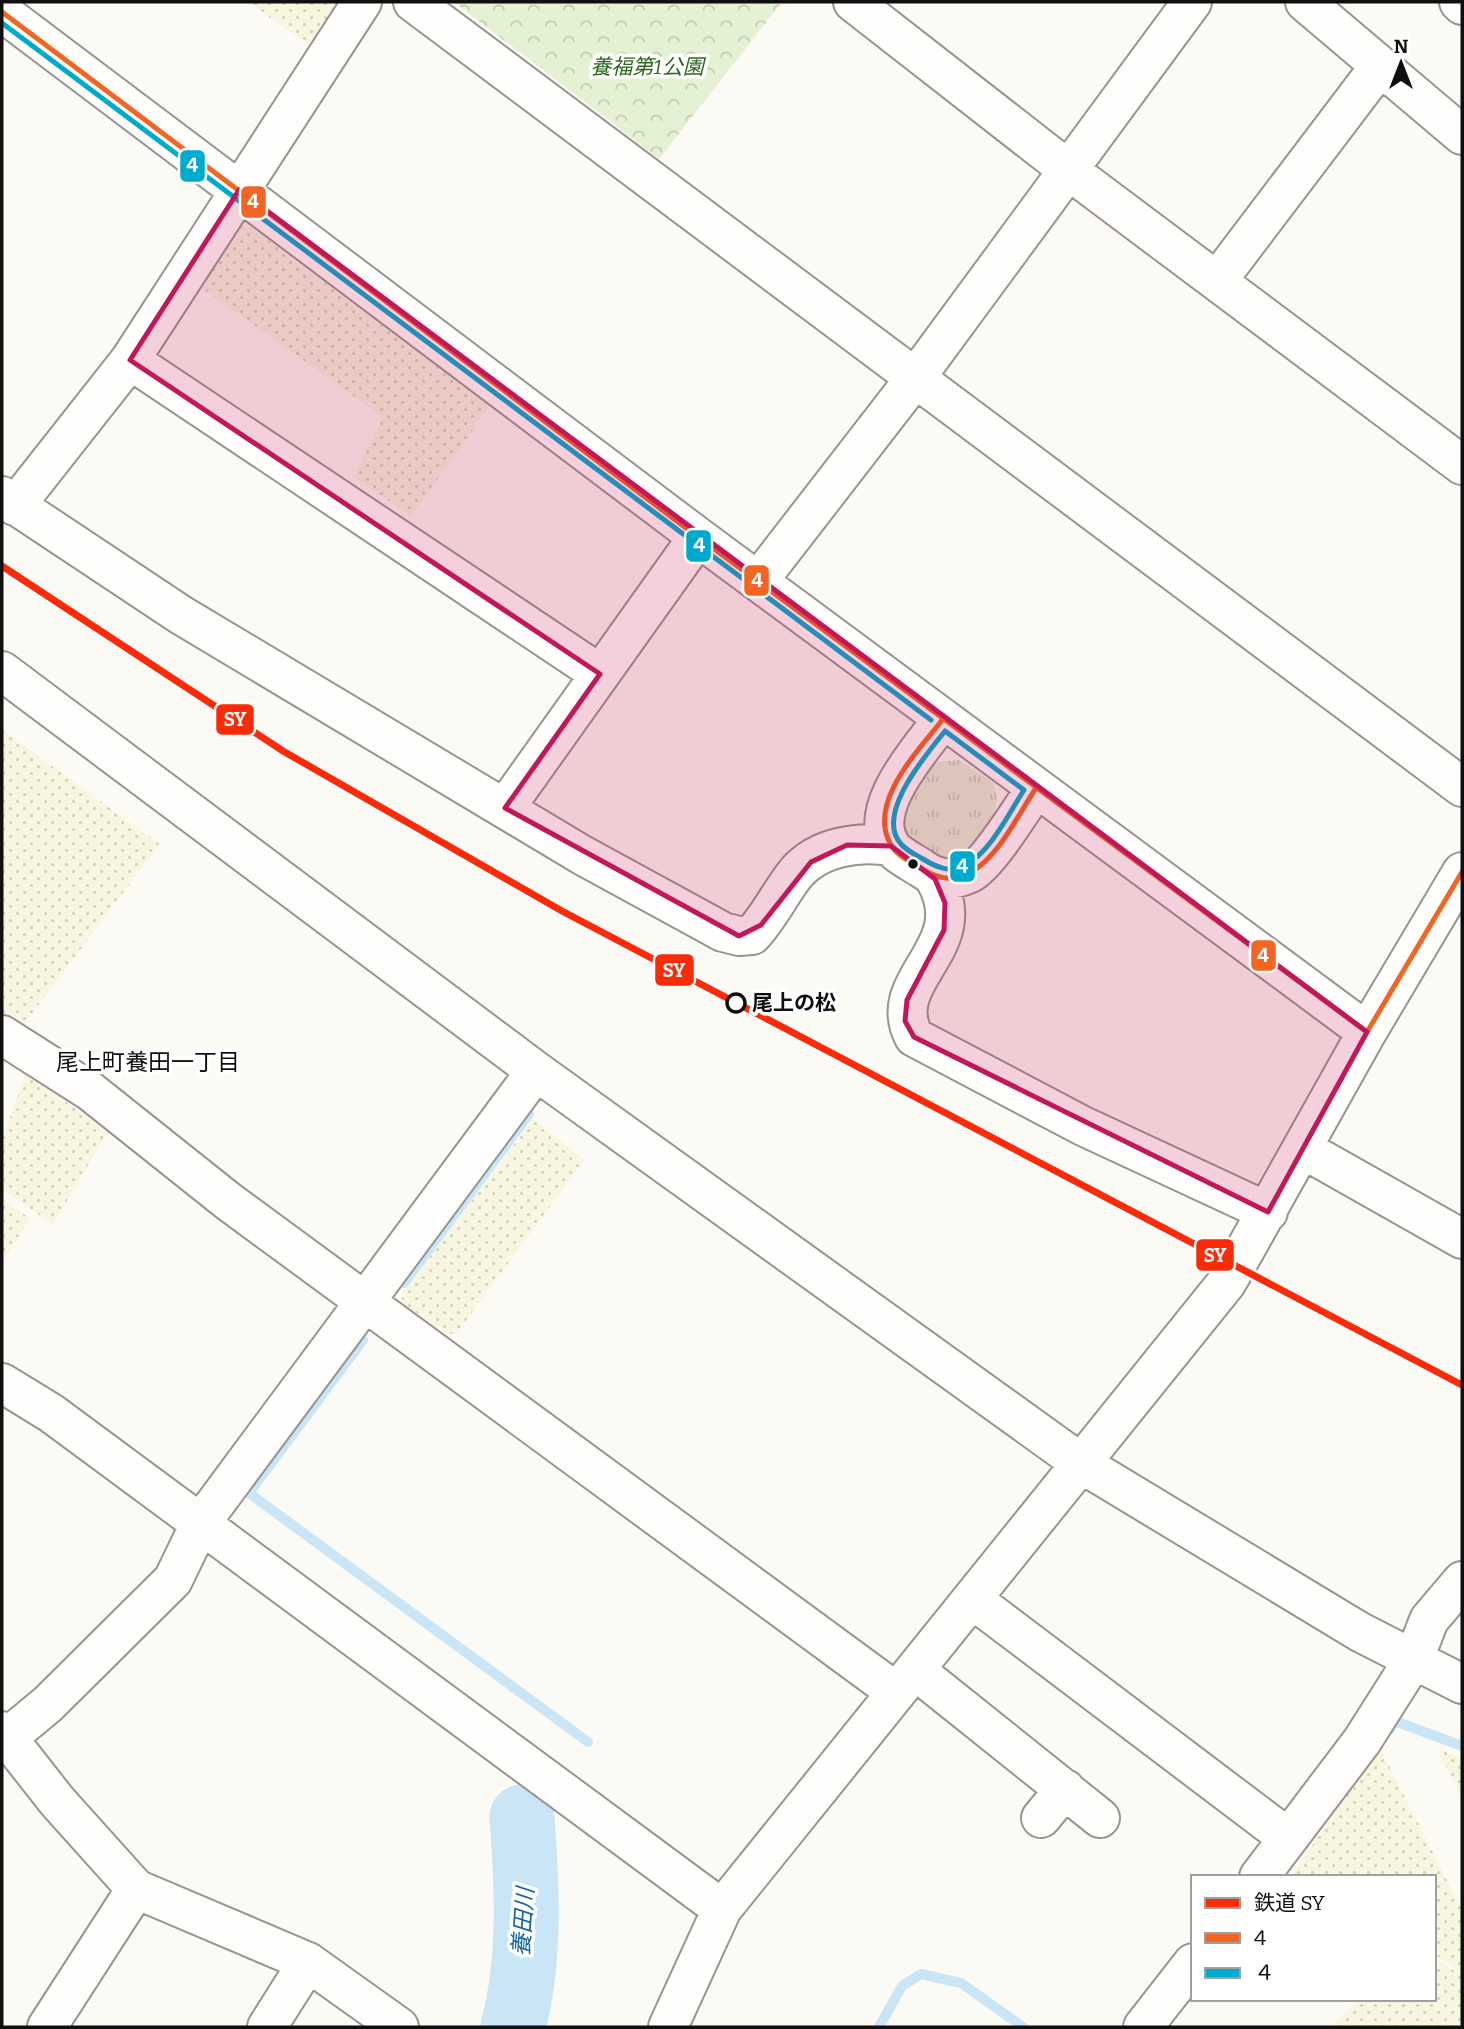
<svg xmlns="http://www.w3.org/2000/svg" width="1464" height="2029" viewBox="0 0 1464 2029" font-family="Bitter,'Noto Sans JP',serif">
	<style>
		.farmland { fill: url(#farmland-dots) }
		.grass { fill: url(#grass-tufts) }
		.park { fill: url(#park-crowns) }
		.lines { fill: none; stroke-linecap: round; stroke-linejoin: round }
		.stream { stroke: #cae6f6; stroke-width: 10 }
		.river { stroke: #cae6f6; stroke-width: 65 }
		.minor-casing { stroke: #969592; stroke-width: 42 }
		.minor { stroke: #fffefd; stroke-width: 38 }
		.bus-1-casing { stroke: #fff; stroke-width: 10 }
		.bus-2-casing { stroke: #fff; stroke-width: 10 }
		.bus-1 { stroke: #f26522; stroke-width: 5 }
		.bus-2 { stroke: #00a9ce; stroke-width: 5 }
		.rail-1-casing { stroke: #fff; stroke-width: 12 }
		.rail-1 { stroke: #fa2b08; stroke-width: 7 }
		.marked { fill: #c2185b; fill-opacity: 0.2; stroke: #c2185b; stroke-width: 5; stroke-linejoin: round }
		.bus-dot { fill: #0f0f0f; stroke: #fff; stroke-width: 2.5 }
		.stop-dot { fill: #fff; stroke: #0f0f0f; stroke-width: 3.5 }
		.labels { text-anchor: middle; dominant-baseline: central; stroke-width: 7; stroke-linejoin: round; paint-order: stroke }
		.park-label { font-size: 21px; font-style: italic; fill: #2c681e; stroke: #fff }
		.stop-label { font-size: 21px; font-weight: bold; fill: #0f0f0f; stroke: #fff; text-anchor: start }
		.neighbourhood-label { font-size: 23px; fill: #0f0f0f; stroke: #fff }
		.water-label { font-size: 23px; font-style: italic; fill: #1762a2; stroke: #fff }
		.line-badge { stroke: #fff; stroke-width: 2.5 }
		.badge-label { font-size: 19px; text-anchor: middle; font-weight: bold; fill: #fff }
	</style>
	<defs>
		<pattern id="farmland-dots" width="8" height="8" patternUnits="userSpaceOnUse" patternTransform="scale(1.75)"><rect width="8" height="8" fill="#f8f6e0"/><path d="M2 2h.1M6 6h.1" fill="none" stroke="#d3d2bf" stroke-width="1.8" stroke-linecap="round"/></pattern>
		<pattern id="grass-tufts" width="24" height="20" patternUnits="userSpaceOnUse" patternTransform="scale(1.75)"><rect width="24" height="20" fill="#e5f1d4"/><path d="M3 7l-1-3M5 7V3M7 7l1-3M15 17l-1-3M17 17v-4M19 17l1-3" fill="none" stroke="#c3cdb5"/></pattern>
		<pattern id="park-crowns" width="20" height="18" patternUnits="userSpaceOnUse" patternTransform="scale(1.75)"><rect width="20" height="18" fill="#e5f1d4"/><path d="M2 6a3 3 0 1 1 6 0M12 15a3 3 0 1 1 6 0" fill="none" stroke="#c3cdb5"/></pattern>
	</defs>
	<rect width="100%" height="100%" fill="#fcfaf4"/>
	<!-- farmland -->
	<path class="farmland" d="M247,2H344L313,47Z
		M245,223L490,406L411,516L354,477L383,417L199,286Z
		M2,730L160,844L22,1027L2,1016Z
		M27,1071L107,1133L53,1225L2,1189V1140Z
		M533,1119L584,1160L457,1333L449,1334L402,1303V1294Z
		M2,1199L30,1218L2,1263Z
		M1380,1748L1462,1910V1973L1434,1954V1877H1290Z
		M1441,1750L1462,1759V1798L1440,1755Z
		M1434,1959L1462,1975V2027H1330L1361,1999H1434Z"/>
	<!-- grass -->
	<path class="grass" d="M959,760L993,782C995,789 998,797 996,805C991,827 964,856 943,861L902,838L900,807L928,768L938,762Z"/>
	<!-- park -->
	<path class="park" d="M454,2H782L659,159Z"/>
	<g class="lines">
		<!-- stream -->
		<path class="stream" d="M404,1283L529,1114
			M363,1340L249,1493L588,1742
			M1390,1729L1395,1721L1462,1746
			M879,2027L902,1986L921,1974L961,1983L1023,2027"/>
		<!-- river -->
		<path class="river" d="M513,2027C531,1959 527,1886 522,1817"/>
		<!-- minor casing -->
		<g class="minor-casing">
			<path id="minor" d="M413,2L1462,787
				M853,2L1067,169L1462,465
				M1305,2L1462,135
				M1459,2L1462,5
				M2,12L698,537L1367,1032
				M1217,281L1380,66
				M130,360L600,674
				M2,496L181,615L582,855L723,932L739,936L752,935C770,916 780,893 796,873C819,846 859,841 891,846
				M15,506L130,360L362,2
				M759,580L916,377L1192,2
				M2,671L536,1071L1082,1464L1360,1632L1462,1684
				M943,719C922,748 865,808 891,846C896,854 912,862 921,868C936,879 952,882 970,873C988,864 1023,807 1036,788
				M505,808L698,537
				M935,879C975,949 883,978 914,1037L1083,1126L1268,1212
				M2,1035L90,1091L228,1201L896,1692
				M1303,1149L1462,1239
				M2,1383L51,1413L722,1909
				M972,1599L1288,1838
				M915,1670L1100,1818
				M2,1731L57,1801L136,1889L308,1962L399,2027
				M7,1738L48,1704L173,1580L200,1524L536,1071
				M1041,1818L1065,1789
				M1259,1877L1362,1741L1414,1659L1429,1620L1462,1581
				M47,2027L136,1889
				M267,2027L308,1962
				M668,2027L722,1909L1227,1282L1367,1032L1462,872
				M1143,2027L1193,1963"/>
		</g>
		<!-- minor -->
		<use href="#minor" class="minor"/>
		<!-- bus-1 casing -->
		<g class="bus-1-casing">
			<path id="bus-1" d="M2,12L698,537L1367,1032L1462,872
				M943,719C919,750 866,803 891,845C897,856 911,862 921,868C936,878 954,883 971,872C999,856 1018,815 1036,788"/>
		</g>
		<!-- bus-2 casing -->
		<g class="bus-2-casing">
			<path id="bus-2" d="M2,23L931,720
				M945,731L1024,790C1009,813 990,853 964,866C949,873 936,867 923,859C916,855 907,851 901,844C874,814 927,754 945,731Z"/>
		</g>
		<!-- bus-1 -->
		<use href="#bus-1" class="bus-1"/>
		<!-- bus-2 -->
		<use href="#bus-2" class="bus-2"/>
		<!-- rail-1 casing -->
		<g class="rail-1-casing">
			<path id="rail-1" d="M2,566L283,751L562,911L1462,1385"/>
		</g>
		<!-- rail-1 -->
		<use href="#rail-1" class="rail-1"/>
	</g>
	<!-- marked area -->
	<path class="marked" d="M239,190L1367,1032L1268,1212L914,1037L905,1021L907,1000L944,930L945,903L935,879L891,846L847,845L811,862L761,925L739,936L505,808L600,674L130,360Z"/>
	<!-- markers -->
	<circle class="bus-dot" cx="913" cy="864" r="6"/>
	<circle class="stop-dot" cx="736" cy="1003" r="9"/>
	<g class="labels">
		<!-- park labels -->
		<g class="park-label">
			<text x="647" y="67">養福第1公園</text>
		</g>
		<!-- stop labels -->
		<g class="stop-label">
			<text x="752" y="1003">尾上の松</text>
		</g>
		<!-- neighbourhood labels -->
		<g class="neighbourhood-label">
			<text x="148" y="1062">尾上町養田一丁目</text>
		</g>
		<!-- water labels -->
		<g class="water-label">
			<text transform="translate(523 1922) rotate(-86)">養田川</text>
		</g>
	</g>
	<g class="line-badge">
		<rect x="179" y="149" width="27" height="34" rx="7" fill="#00a9ce"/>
		<rect x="240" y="185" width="27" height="34" rx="7" fill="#f26522"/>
		<rect x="685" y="529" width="27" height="34" rx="7" fill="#00a9ce"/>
		<rect x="743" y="564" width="27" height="33" rx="7" fill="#f26522"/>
		<rect x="215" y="703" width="40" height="33" rx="7" fill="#fa2b08"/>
		<rect x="949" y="850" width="27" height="33" rx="7" fill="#00a9ce"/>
		<rect x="1250" y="939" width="27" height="33" rx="7" fill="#f26522"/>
		<rect x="654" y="953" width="41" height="34" rx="7" fill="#fa2b08"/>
		<rect x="1195" y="1238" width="40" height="34" rx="7" fill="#fa2b08"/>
	</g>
	<g class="badge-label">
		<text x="192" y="172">４</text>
		<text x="253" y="208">4</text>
		<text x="699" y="552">４</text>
		<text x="757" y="587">4</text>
		<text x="235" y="726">SY</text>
		<text x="962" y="873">４</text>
		<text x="1263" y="962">4</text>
		<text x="674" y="977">SY</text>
		<text x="1215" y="1262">SY</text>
	</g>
	<!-- border -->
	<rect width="1464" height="2029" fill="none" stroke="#0f0f0f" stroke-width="7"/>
	<!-- legend -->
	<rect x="1191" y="1875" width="245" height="126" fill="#ffffff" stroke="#9f9f9f" stroke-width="2"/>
	<rect x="1205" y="1898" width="35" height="10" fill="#fa2b08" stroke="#9f9f9f" stroke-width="2"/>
	<text x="1254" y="1910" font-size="21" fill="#0f0f0f">鉄道 SY</text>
	<rect x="1205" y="1933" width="35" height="10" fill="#f26522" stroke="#9f9f9f" stroke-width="2"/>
	<text x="1254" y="1945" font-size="21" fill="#0f0f0f">4</text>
	<rect x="1205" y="1968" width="35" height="10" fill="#00a9ce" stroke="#9f9f9f" stroke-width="2"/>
	<text x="1254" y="1980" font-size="21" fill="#0f0f0f">４</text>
	<!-- north arrow -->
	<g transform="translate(1401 63)" stroke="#ffffff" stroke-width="5" paint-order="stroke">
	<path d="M0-5L12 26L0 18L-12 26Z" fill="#0f0f0f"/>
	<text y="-10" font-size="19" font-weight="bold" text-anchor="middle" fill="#0f0f0f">N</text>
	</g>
</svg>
